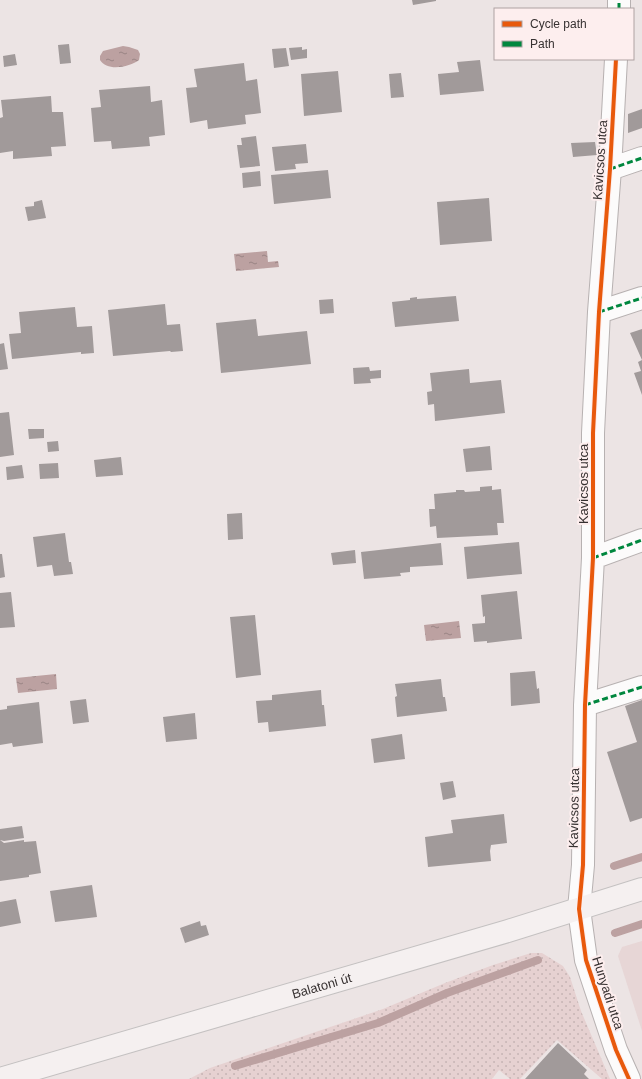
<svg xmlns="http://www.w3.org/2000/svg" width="642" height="1079" viewBox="0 0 642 1079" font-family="Helvetica,sans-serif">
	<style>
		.built { fill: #e7d6d6 }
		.grass { fill: url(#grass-dots) }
		.water { fill: url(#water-ripples) }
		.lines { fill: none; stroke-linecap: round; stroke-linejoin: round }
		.stream { stroke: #bca1a1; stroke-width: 8 }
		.building { fill: #a19a9a }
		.street-casing { stroke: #b7b1b1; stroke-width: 24 }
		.primary-casing { stroke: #c4c1c1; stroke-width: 24 }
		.street { stroke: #fcfbfb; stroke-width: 22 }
		.primary { stroke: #f5f0f0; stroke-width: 22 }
		.quiet { stroke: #00873e; stroke-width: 3; stroke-dasharray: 6 3; stroke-linecap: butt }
		.cycleway-casing { stroke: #fdeeee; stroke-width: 6 }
		.cycleway { stroke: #e8590c; stroke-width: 4 }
		.labels { text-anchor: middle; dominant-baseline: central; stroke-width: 4; stroke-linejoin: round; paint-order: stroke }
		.street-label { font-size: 13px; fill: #373131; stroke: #fdeeee }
	</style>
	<defs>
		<pattern id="grass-dots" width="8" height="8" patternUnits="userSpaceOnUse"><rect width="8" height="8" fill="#e6d1d1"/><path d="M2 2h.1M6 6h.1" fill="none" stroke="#c6b4b4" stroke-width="1.8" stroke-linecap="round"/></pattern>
		<pattern id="water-ripples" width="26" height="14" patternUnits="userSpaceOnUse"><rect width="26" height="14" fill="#bca1a1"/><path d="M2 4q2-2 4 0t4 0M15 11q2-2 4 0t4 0" fill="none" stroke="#9a8484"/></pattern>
	</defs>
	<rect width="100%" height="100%" fill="#ece4e4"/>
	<!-- built -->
	<path class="built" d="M642,941V1031L618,956L622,947Z"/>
	<!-- grass -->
	<path class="grass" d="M531,953H542L563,966L570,977L581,1011L610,1079H602L557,1040L520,1079H510L499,1070L492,1079H189L210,1068L383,1009L445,983L493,965Z"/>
	<!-- water -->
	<path class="water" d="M123,46L129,47L138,50L140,54L139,60C130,67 107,72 100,60V56L103,51Z
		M267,251L268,262L278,261L279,267L236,271L234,254Z
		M459,621L461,638L426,641L424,625Z
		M56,674L57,689L18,693L16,678Z"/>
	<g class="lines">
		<!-- stream -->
		<path class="stream" d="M614,866L642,857
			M615,933L642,924
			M235,1066L378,1023L447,993L538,960"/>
	</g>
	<!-- building -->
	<path class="building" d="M412,0H436V1L413,5Z
		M69,44L71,63L60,64L58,45Z
		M302,47V50L307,49V58L291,60L289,48Z
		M286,48L289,66L274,68L272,49Z
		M15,54L17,65L4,67L3,56Z
		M480,60L484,91L440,95L438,74L459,72L457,62Z
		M244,63L246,81L257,79L261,113L245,115L246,124L208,129L207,120L190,123L186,88L197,87L194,69Z
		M338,71L342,112L304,116L301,74Z
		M401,73L404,97L391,98L389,74Z
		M150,86L151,102L162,100L165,135L149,137L150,146L112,149L111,141L94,142L91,108L101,107L99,90Z
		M51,96L52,112H63L66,146L51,147L52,156L13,159V151L0,153V118L3,117L1,100Z
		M642,109V128L628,133V114Z
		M256,136L260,166L240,168L237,145H242L241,138Z
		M595,142L597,155L573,157L571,143Z
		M306,144L308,163L295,164L296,169L275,171L272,147Z
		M328,170L331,198L274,204L271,175Z
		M260,171L261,186L243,188L242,173Z
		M489,198L492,241L440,245L437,202Z
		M42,200L46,218L28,221L25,207L34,206V202Z
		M456,296L459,321L395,327L392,302L410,300V298L417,297V299Z
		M333,299L334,313L320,314L319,300Z
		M165,304L167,325L180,324L183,351L171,352L170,351L113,356L108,310Z
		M75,307L77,327L92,326L94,353L81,354V352L12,359L9,334L21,333L19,312Z
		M256,319L258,336L307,331L311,364L221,373L216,323Z
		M642,329V395L634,373L641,371L638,362L642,360L630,333Z
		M4,343L8,369L0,370V344Z
		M369,367L370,371L381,370V378L370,379L371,383L354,384L353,368Z
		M469,369L470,383L501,380L505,413L435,421L434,404L428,405L427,392L432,391L430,373Z
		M9,412L14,455L0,457V413Z
		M28,429H44V438L29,439Z
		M58,441L59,451L48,452L47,442Z
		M490,446L492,470L466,472L463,449Z
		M121,457L123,475L96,477L94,460Z
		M58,463L59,478L40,479L39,464Z
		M22,465L24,478L7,480L6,467Z
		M492,486V490L501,489L504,523H497L498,535L437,538L436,526L430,527L429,509H435L434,494L456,492V490H464L465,492L480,491V487Z
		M242,513L243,539L228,540L227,514Z
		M65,533L69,562H71L73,574L54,576L52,565L37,567L33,537Z
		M519,542L522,574L467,579L464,547Z
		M441,543L443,565L410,567V572L400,573L401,576L364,579L361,552Z
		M355,550L356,563L333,565L331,553Z
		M0,554H2L5,577L0,578Z
		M517,591L522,639L487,643V641L474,642L472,624L485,623V616L483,617L481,595Z
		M11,592L15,627L0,628V593Z
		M255,615L261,675L236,678L230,617Z
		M535,671L537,689L539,688L540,703L511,706L510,673Z
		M441,679L443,697H445L447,711L397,717L395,697L397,696L395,684Z
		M321,690L322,705H324L326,726L269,732L268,722L258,723L256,701L272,700V695Z
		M86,699L89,722L73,724L70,701Z
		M642,700V818L630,822L607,752L637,742L625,706Z
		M39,702L43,743L13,747L12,743L0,745V710L7,709V706Z
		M195,713L197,739L166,742L163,717Z
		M402,734L405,759L374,763L371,739Z
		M453,781L456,797L443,800L440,783Z
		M504,814L507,843L491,845L490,851L491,861L428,867L425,837L453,833L451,820Z
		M22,826L24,838L4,841L0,840V829Z
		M0,840L4,843L24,840V842L36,841L41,873L29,875V877L0,881Z
		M92,885L97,917L55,922L50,891Z
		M16,899L21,923L0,927V902Z
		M200,921L201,926L206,925L209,935L185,943L180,928Z
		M558,1043L587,1070L584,1074L589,1079H525Z"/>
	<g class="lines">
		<!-- street casing -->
		<g class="street-casing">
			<path id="street" d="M619,9V0
				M616,59L610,169L599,312L593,433V558L585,705L583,865L579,909L586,960L616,1050L629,1079
				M610,169L642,158
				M599,312L642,298
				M593,558L642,540
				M585,705L642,687"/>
		</g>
		<!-- primary casing -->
		<g class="primary-casing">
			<g id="primary">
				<path id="s1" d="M0,1079L508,931L642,889"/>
			</g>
		</g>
		<!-- street -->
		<use href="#street" class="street"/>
		<!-- primary -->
		<use href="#primary" class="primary"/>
		<!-- quiet -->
		<path class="quiet" d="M619,9V0
			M610,169L642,158
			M599,312L642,298
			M593,558L642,540
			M585,705L642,687"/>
		<!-- cycleway casing -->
		<g class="cycleway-casing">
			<path id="cycleway" d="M616,59L610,169L599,312L593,433V558L585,705L583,865L579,909L586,960L616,1050L629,1079"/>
		</g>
		<!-- cycleway -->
		<use href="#cycleway" class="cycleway"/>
	</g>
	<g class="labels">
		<!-- street labels -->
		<g class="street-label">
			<text transform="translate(600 160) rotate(-86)">Kavicsos utca</text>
			<text transform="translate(583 484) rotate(-90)">Kavicsos utca</text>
			<text transform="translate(574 808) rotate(-89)">Kavicsos utca</text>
			<text stroke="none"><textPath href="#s1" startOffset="335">Balatoni út</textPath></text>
			<text transform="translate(608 993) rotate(72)">Hunyadi utca</text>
		</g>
	</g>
	<!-- legend -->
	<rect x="494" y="8" width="140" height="52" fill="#fdeeee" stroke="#aea2a2"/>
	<rect x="502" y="21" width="20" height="6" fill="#e8590c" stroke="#aea2a2"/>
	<text x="530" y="28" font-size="12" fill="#373131">Cycle path</text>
	<rect x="502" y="41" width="20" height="6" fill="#00873e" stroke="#aea2a2"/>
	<text x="530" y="48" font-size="12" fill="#373131">Path</text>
</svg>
